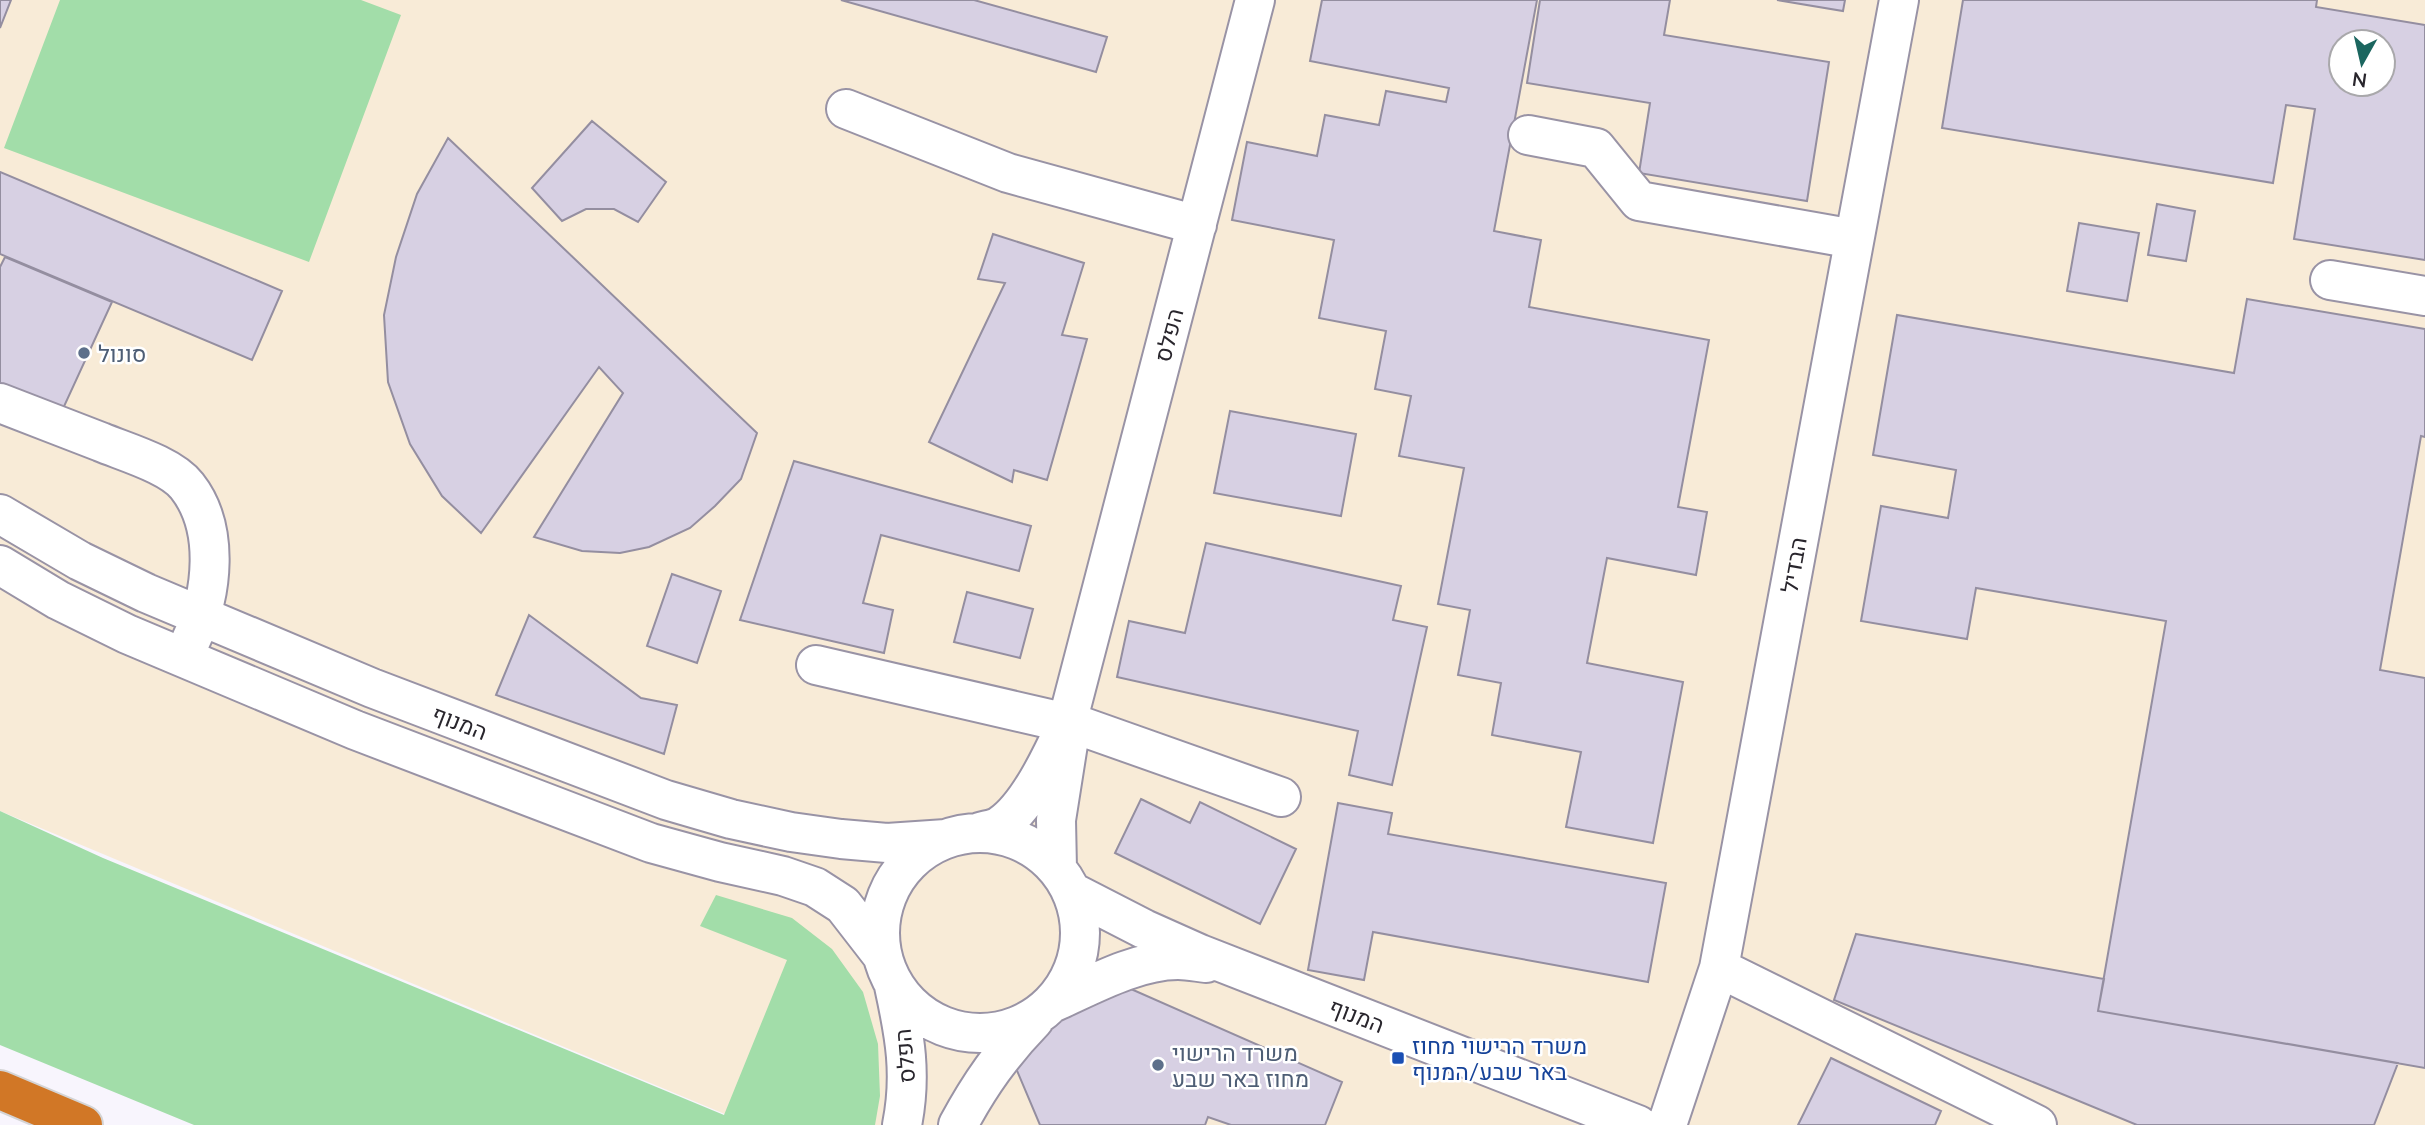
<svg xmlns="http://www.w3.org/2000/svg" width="2425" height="1125" viewBox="0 0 2425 1125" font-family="Lato,Heebo,sans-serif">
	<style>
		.industrial { fill: #f8ebd7; fill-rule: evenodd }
		.green { fill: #a2dda9 }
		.building { fill: #d7d0e3; stroke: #948ea0; stroke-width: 2; fill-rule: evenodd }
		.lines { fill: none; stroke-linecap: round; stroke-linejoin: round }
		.minor-casing { stroke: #9993a5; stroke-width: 42 }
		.highway-casing { stroke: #d4d4d5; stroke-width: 42 }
		.minor { stroke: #fff; stroke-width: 38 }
		.highway { stroke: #d17726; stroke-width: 38 }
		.service-dot { fill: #5c6f8a; stroke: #fff; stroke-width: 2.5 }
		.transit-dot { fill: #1a4fb4; stroke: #fff; stroke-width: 2.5 }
		.labels { text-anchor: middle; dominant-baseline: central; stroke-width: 5; stroke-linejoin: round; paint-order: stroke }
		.street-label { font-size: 23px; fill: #29262d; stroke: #fff }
		.service-label { font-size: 23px; fill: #4e5e75; stroke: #fff; text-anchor: start }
		.transit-label { font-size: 23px; fill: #164399; stroke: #fff; text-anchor: start }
	</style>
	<rect width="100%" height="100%" fill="#f8f5fd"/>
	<!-- industrial -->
	<path class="industrial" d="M0,0H2425V1125H751L0,811ZM2341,42H2383V84H2341Z"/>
	<!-- green -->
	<path class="green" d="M60,0H361L401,15L309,262L4,148Z
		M0,811L103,858L724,1115L787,960L700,926L716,895L792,918L832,949L863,992L878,1044L880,1096L875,1125H194L0,1045Z"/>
	<!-- building -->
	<path class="building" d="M0,0H11L0,28Z
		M841,0H974L1107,37L1096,72Z
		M1322,0H1537L1494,231L1541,240L1529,307L1709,340L1678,507L1707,512L1696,575L1607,558L1587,663L1683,682L1653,843L1566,827L1581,752L1492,735L1501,683L1458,675L1470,610L1438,604L1464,468L1399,456L1411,396L1375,389L1386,331L1319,318L1334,240L1232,220L1247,142L1317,156L1325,115L1379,125L1386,91L1446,102L1449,88L1310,61Z
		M1540,0H1670L1664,35L1829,62L1807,201L1639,173L1650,103L1527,83Z
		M1777,0H1845L1843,11Z
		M1963,0H2317L2316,7L2425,25V260L2294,239L2315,109L2286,105L2273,183L1942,128ZM2341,42H2383V84H2341Z
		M592,121L666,182L638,222L614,209H586L562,221L532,188Z
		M448,138L757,433L741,479L715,506L690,528L649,547L620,553L582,551L534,537L623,393L599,367L481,533L442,496L410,444L388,382L384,315L396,257L417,194Z
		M0,172L282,291L252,360L0,254Z
		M2157,204L2195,211L2186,261L2148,255Z
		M2079,223L2139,233L2127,301L2067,291Z
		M993,234L1084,263L1062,335L1087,339L1047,480L1014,470L1012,482L929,442L1005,283L978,279Z
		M5,257L112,302L61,413L0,384V267Z
		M2247,299L2425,329V437L2421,436L2380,670L2425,678V1068L2098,1011L2166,621L1976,588L1967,639L1861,621L1881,506L1948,518L1956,470L1873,455L1897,315L2234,373Z
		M1230,411L1356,434L1341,516L1214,493Z
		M794,461L1031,526L1019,571L881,535L863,603L893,610L884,653L740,620Z
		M1206,543L1401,586L1393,620L1427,627L1392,785L1349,775L1358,731L1117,677L1129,621L1185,633Z
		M672,574L721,591L697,663L647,646Z
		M967,592L1033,609L1020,658L954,642Z
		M529,615L641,698L677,705L664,754L496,695Z
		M1141,799L1190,823L1200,802L1296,849L1260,924L1115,853Z
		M1338,803L1392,813L1388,834L1666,883L1648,982L1373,932L1364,980L1308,970Z
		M1856,934L2104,979L2098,1011L2398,1063L2374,1125H2137L1834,1000Z
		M1106,978L1342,1082L1325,1125H1231L1208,1117L1205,1125H1040L1007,1047Z
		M1831,1058L1941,1111L1935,1125H1798Z"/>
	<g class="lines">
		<!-- minor casing -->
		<g class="minor-casing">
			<path id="minor" d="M846,109L1008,173L1197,225
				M1528,135L1596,148L1639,201L1854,239
				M2330,280L2425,296
				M0,403C34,416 67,429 101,442C125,452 171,465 187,486C220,528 213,594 191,640
				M0,514L80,561L146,593L372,688L666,800L731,819L791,832L841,839L887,843L946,839
				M0,565L58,600L127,634L355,730L651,843L720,862L783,876L815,887L843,905L881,954
				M816,665L1067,723
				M1072,723L1281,797
				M980,832C986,830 996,829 1001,825C1029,806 1053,753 1067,723L1255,0
				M880 933a100 100 0 1 1 200 0a100 100 0 1 1-200 0Z
				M1057,869L1056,820L1068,744
				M1072,892L1144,929L1200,954L1638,1125
				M1719,968L2037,1125
				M894,986C905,1036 912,1075 902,1125
				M1052,1003C1090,986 1136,960 1178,960C1188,960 1197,962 1206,963
				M958,1125C980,1084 1002,1053 1034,1020
				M1667,1125L1719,968L1899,0"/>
		</g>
		<!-- highway casing -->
		<g class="highway-casing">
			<path id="highway" d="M0,1090L83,1125"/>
		</g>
		<!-- minor -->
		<use href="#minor" class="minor"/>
		<!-- highway -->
		<use href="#highway" class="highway"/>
	</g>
	<!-- markers -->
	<g class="service-dot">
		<circle cx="84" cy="353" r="7"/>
		<circle cx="1158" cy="1065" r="7"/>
	</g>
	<rect class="transit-dot" x="1391" y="1051" width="14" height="14" rx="3.5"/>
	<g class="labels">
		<!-- street labels -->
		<g class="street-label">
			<text transform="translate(1168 335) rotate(-75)">הפלס</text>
			<text transform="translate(1793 565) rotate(-80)">הבדיל</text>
			<text transform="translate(460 722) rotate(21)">המנוף</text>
			<text transform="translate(1357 1015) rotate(21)">המנוף</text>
			<text transform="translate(904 1056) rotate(-95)">הפלס</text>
		</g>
		<!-- service labels -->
		<g class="service-label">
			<text x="98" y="353">סונול</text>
			<text x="1172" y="1052">משרד הרישוי<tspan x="1172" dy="26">מחוז באר שבע</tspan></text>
		</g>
		<!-- transit labels -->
		<g class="transit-label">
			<text x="1412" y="1045">משרד הרישוי מחוז<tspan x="1412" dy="26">באר שבע/המנוף</tspan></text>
		</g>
	</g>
	<!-- north arrow -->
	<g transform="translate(2362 63) rotate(188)"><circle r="33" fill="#ffffff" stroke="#a9a8ab" stroke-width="2"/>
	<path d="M0-5L12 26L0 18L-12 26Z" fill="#1b665f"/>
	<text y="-10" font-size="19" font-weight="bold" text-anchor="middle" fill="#29262d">N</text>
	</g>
</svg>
